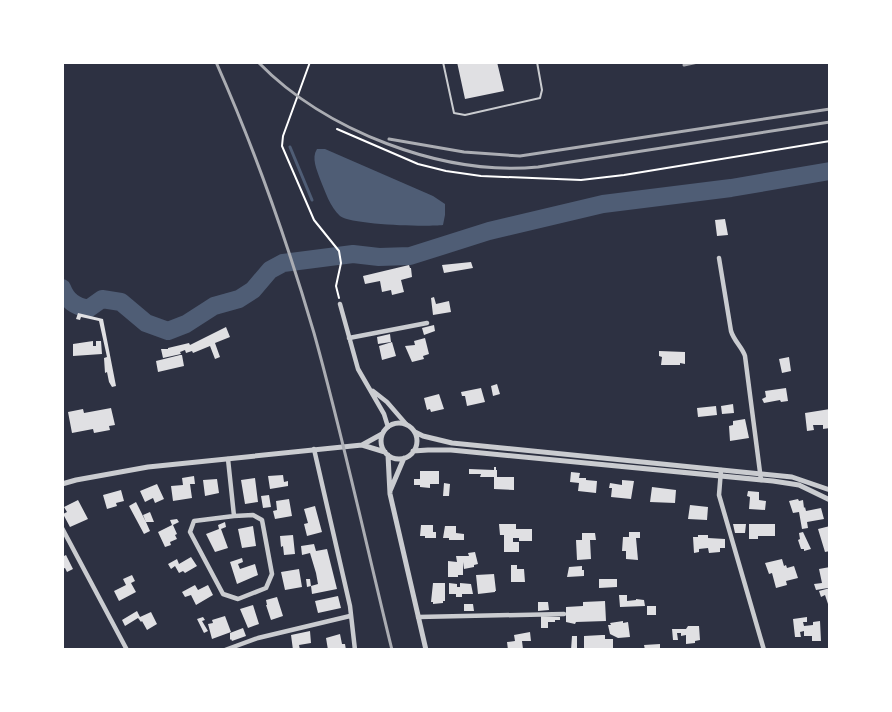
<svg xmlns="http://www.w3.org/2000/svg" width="892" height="712" viewBox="0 0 892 712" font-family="'Sofia Sans Condensed',sans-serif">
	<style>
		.water { fill: #4f5d75 }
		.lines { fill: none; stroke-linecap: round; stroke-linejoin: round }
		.stream { stroke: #4f5d75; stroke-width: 3 }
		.river { stroke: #4f5d75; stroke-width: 18 }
		.building { fill: #e0e0e3 }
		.path { stroke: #fff; stroke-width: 2 }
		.service { stroke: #caccd0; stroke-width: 2 }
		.minor { stroke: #caccd0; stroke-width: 4.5 }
		.tertiary { stroke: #caccd0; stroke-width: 5 }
		.rail { stroke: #abadb3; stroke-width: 3 }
	</style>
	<rect width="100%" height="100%" fill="#2d3142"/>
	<!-- water -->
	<path class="water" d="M317,149H325L433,196L445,204V215L443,225C426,227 352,225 340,216C330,207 325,191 320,179C317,170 311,158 317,149Z"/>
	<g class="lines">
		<!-- stream -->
		<path class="stream" d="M290,147L312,200"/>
		<!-- river -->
		<path class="river" d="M62,288C67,301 75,306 88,309L102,299L121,302L146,323L168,331L186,324L214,306L239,299L253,290L270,270L283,263L353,254L379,257L410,256L489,231L603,204L731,188L830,171"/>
	</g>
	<!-- building -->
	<path class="building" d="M457,62H497L504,91L465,99Z
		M725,219L728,235L717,236L715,220Z
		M471,262L473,268L444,273L442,265Z
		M409,265L410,268H411L412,277L401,280L404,292L392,295L391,290L382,292L380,281L365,284L363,276Z
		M434,297L436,304L449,301L451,312L433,315L431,298Z
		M78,313L103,319L116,386L112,387L109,382L107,372L105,373L104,358L107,357L99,321L81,317L80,320L76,319Z
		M434,325L435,331L424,335L422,328Z
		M226,327L230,337L215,343L220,357L215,359L210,346L193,353L192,351L186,353L185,350L180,352L181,354L163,358L161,349H168V348L189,343L190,345Z
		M390,334L391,342L378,344L377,337Z
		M425,338L429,354L423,356L424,359L412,362L405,346L415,345L414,341Z
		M93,341V346H96V341H101L102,354L73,356V344Z
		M392,342L396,356L382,360L379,346Z
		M659,351L685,352V364L680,363V365H661L662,357L659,356Z
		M180,355H182L184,366L158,372L156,361Z
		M789,357L791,371L782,373L779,359Z
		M497,384L500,394L493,396L491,386Z
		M481,388L485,402L467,406L465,396H462L461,392Z
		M786,388L788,401L781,402L780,400L764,403L762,399L766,397L765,391Z
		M439,394L444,409L431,412L430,409L427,410L424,398Z
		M733,404L734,413L722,414L721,406Z
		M716,406L717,415L698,417L697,408Z
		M111,408L115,425L109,426L110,430L94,433L93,429L72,433L68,412L83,409L84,413Z
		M830,409V428L823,429V425H813L814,430L807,431L805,413Z
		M745,419L749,438L730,441L729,426L733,425V421Z
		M494,467H496V470H497V477H514V490L494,489V477H480L481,474H469V469L494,470Z
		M420,471H439V484H430V488L420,487V485H414V479H420Z
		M571,472L580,473L579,478H586V480L597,481L596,493L578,491L579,483L570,482Z
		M283,475L284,482L288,481V486L270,489L268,476Z
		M194,476L195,484H190L192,498L173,501L171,486L183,485L182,478Z
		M255,478L258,502L245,504L241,480Z
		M217,479L219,493L205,496L203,480Z
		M622,480L634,481L631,499L611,497L612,488H609L610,483L622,485Z
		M444,483L450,484L449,496H443Z
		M157,484L164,499L155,503L153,498L145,502L140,491Z
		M652,487L676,490L675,503L650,502Z
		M121,490L124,501L116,503L117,506L107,509L103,495Z
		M748,491L759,492V500L766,501L765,510L749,509L750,497L747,496Z
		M269,495L271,507L263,508L261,496Z
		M289,499L292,516L275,519L273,511L277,510L276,501Z
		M798,499L799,501L803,500L804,508L805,507L806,511L821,508L824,519L807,522L808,528L802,529L799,512L793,513L789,501Z
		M78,500L88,519L70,527L63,514L67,512L64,507Z
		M136,502L146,522L143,515L150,512L154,522H146L150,531L144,534L129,506Z
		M690,505L708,507L707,520L688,519Z
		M315,506L322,532L307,536L304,524L308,523L304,509Z
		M177,519L179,522L173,525L177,534L175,535L177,539L170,542L171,545L165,547L158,532L172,525L170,520Z
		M225,522L226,527L221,529L228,548L215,552L206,534L219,529L218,525Z
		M499,524H516V529H532V541H519V538H513V542H519V552H504V535H500Z
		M733,524H746L745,533H735Z
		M749,524H775V536H758V539H749Z
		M421,525H433V532H436V538H425V536H420Z
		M253,526L256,546L242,548L238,529Z
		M445,526H456V533L464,534V540H449V538H443Z
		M830,526V551L825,552L818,529Z
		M629,532H640V538H636L638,560L626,559V551H622L623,537H629Z
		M803,532L811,549L804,551V549H801L798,540L800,539L799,533Z
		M582,533H595L596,540H590L591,559L577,560L576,540H582Z
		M293,535L295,554L284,555L283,546L281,547L280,536Z
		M698,535H708V538L725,539V548H720V552L709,553L708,548L699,549V552L694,553L693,537H698Z
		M314,544L316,551L327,549L337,589L312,594L311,586L307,587L306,579H310L311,586L318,584L316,573L310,553L302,555L301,546Z
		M475,552L478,564L474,565V567L464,569L463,562V575H458V577H448V561L457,562L456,556H469L468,553Z
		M66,555L73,569L67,572L65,568L62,569V557Z
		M191,557L197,566L185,573L183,571L179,573L175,566L171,569L168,564L177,559L179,564Z
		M242,558L243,562L238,564L240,569L255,564L258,575L237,584L230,562Z
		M782,559L784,566L786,565L787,568L794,566L798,578L786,581L787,585L776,588L772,573L769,574L765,563Z
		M511,565H517V569H524L525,582H511Z
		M582,566V570H584V576L567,577L569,567Z
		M830,567L828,588L816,590L814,584L822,583L819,569Z
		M299,569L302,587L285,590L281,572Z
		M494,574L496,591H495V592L478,594L476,575Z
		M132,575L135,581L131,583L136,592L119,601L114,591L126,585L123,579Z
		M599,579H617V587L599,588Z
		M433,583H445V601H443V603L433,604V602H431Z
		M449,583L457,584V587H460V583L471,584L473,594H462V597H456V594H449Z
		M195,585L198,590L208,585L213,595L196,605L191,595L185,597L182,592Z
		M830,588V607H829L825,595L821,597L819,591Z
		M619,595H627V601L636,600V599L644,600L645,606L620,607Z
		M338,596L341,608L318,613L315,601Z
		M277,597L283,616L271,620L266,605H267L266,600Z
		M605,601L606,621L576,622L575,624L566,622V607L583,606V602Z
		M538,602H548L549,610L538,611Z
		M464,604H473L474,611H464Z
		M253,605L259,624L248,628L240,609Z
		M647,606H656V615H647Z
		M137,611L140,617L151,612L157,624L147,630L142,621L141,622L138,618L125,626L122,620Z
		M225,616L231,632L212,639L208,624L213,623L212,620Z
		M541,616L560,617V620H555V622H548V628H541Z
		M203,617L205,620L202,621L208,631L204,633L197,619Z
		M807,617V622H803L804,626L813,625V622L820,621L821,641H812V636H804V631L800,632L801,637H795L793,619Z
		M623,621V623L628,622L630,637L618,638L610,634L608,625H611L610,623Z
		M688,626H699L700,640L695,641V643L686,644V635L681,636V633H677L678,640H673L672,629H686Z
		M243,628L246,636L232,641L231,639L230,640V633Z
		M310,631L311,643L299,645L300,650H293L291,635Z
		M530,632L531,641H522L523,649L508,650L507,642L515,641L514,635Z
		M340,634L342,644H345L346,650H328L326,638Z
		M602,635H605V639H613V648L584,650V636Z
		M572,636H577V650H571Z
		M660,644V650H645L644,645Z"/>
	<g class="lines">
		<!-- path -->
		<path class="path" d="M310,62L283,136L282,146L314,220L339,251L341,263L336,286L339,298
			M337,129L418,164L446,171L481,176L581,180L624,175L830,141"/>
		<!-- service -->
		<path class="service" d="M443,62L454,113L465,115L540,98L542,90L537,62"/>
		<!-- minor -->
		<path class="minor" d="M719,258L731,331C734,341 742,347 745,356L761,480
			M340,304L358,369L384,414L388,427
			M349,338L427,323
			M373,391L387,402L406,424
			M314,449L350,606L355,650
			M228,459L234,516L253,515L262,520L272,574L266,588L238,599L223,594L190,532L194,521L234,516
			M721,470L719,495L764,650
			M62,528L127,650
			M418,617L564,614
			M225,650L258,638L350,616"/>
		<!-- tertiary -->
		<path class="tertiary" d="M381 441a18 18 0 1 1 36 0a18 18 0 1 1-36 0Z
			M415,432L423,436L452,443L792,477L830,490
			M362,445L385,452
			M413,451L428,450H451L773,481L799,485L830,500
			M388,455L390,494L426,650
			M62,484L76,480L148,467L362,445L382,434
			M390,491L404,458"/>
		<!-- rail -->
		<path class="rail" d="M216,62C255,150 287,241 314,333C343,437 366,544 392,650
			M258,62C325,131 442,176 538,167L830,122
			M684,65L698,62
			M389,139L464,152L520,156L830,109"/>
	</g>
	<!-- border -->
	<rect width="892" height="712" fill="none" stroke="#ffffff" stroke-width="128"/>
</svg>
